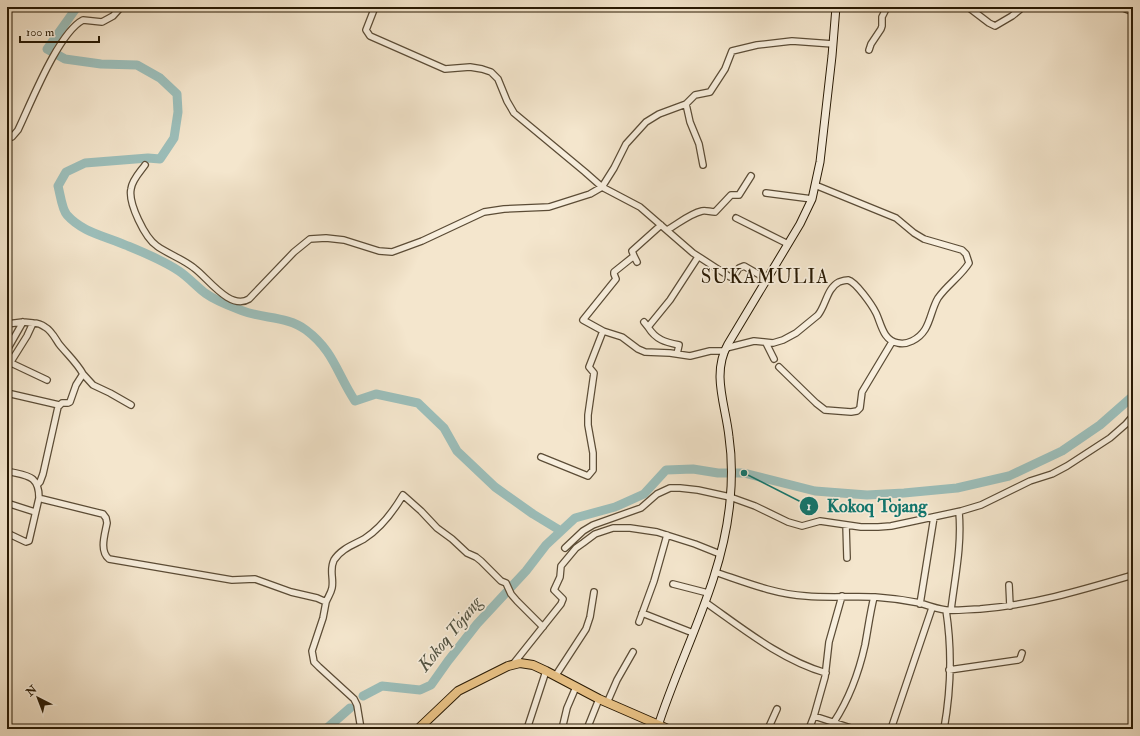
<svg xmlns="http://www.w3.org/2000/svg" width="1140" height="736" viewBox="0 0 1140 736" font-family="'IM FELL Double Pica',serif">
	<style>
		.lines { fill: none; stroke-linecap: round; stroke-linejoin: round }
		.river { stroke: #9cbfbb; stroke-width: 9 }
		.street-casing { stroke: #5b4c36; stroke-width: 8 }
		.secondary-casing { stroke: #281903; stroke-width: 9 }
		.primary-casing { stroke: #281903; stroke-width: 10 }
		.street { stroke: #f8efde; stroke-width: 5.5 }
		.secondary { stroke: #f8efde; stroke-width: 7 }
		.primary { stroke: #eac386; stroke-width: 8 }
		.labels { text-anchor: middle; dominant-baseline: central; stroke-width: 3.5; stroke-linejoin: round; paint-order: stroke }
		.water-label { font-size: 18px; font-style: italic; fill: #515343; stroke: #f8efde }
		.quarter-label { font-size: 19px; letter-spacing: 1px; fill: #281903; stroke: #f8efde }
		.leader { fill: none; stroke: #0f766e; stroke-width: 1.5 }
		.callout-dot { fill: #0f766e; stroke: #f8efde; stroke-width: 1.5 }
		.mark-label { font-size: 12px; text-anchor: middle; font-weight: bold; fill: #fff }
		.callout-label { font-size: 18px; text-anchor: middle; font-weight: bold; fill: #0f766e; stroke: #f8efde; stroke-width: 3.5; stroke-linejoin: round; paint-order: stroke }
	</style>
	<rect width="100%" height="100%" fill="#f4e6cd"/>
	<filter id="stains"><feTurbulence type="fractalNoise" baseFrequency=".005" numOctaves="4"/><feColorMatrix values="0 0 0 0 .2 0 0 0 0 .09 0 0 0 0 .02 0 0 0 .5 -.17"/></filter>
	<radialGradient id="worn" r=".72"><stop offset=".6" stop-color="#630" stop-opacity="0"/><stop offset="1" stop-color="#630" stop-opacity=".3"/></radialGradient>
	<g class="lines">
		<!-- river -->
		<path class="river" d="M77,7L47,49L65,59L101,64L137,65L160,78L177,94L178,112L174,138L160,159L148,158L85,163L66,172L58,186C60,193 62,210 67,215C83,233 106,236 128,246C145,253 164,261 179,271C188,277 196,286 205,293C216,301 230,306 243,311C264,319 287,316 306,330C334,351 337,374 355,401L376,394L418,403L444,428L457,451L495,487L533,514L561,531
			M363,696L382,686L420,690L431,685L448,661L477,624L526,571L546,545L575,518L615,507L644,494L666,470L693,469L718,473H744L815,491L867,495L904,493L957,488L1009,476L1062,451L1100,425L1133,396
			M326,729L350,708"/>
		<!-- street casing -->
		<g class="street-casing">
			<path id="street" d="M375,7L366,30L370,36L445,69L470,67L482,69L491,72L498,79L507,101L514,113L585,172L602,187L640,207L693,253L730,277L734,276L739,268L744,266L767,279
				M968,7L989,23L995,26L1012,16L1023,7
				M1121,7L1133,12
				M869,50L871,44L881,29L882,26V17L887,7
				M686,104L690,122L699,144L703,165
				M7,136L12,137L18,130C31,103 58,33 83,20L102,22L113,16L121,7
				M145,165C140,172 132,180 131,189C128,203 145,238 157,246C168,254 183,259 194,268C207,277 230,311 249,299L294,252L310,239L326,238L344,240L379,251L392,252L422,241L484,212L504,209L549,207L590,194L602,187L614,168L626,144L646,122L659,114L686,104L695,95L710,92L725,69L732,51L757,45L792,41L833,44
				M766,193L812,199
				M736,218L788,244
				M667,230C678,224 689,214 702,211C706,210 710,212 715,212L731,195H739L751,176
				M634,256L632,251L661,225
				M644,322L648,327L670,300L698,257
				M7,324L23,322L33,323
				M648,327C656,340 665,342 679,345L677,354
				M603,331L622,337L638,349L645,352L670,353L690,356L710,351H725
				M766,343L774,359
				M726,348L754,341L773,343L783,340L796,333L818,315C826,305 827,288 839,282C842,281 846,280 848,280C856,282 872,305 876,313C881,323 883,341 898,343C903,344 908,343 912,341C931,332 929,313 938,298C947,285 961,276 969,263L966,254L962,250L924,239L914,233L896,218L815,185
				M7,350L23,322
				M11,363L47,380
				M779,367L816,403L825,410L851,412L857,411L860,408L862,392L892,342
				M7,368L27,336L33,323C37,323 41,324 45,327C51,330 55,338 59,344C67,354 77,363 83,374L76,385L70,402L68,403H62L58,407L43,474L40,482L38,484
				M83,374L93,385L110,393L131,405
				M7,393L59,405
				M541,457L588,476L593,470V453L588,425V415L594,373L589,367L603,331L583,320L616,279L614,274V272L634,256L637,262
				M7,471C26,476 39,474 39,498L42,499L103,514L106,518L107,523C105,534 99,551 109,559L232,580L255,579L291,592L317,598L326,602L323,618L312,651L314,662L319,667L354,699L357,705L361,729
				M7,503L35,512
				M846,525L847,558
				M7,533L26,542L29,541L39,498
				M565,548L583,531L593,525L641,508L657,494L670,488H680L698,490L730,497L755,506L788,522L802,526L820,521L861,527H878L891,526L961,511L981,505L1030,481L1052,474L1067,466L1110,438L1126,424L1133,416
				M715,572C745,582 774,594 806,596C829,598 852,596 875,597C890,598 905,600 920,603C929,606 937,609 946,610C957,611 969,609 980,609C1032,605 1082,590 1133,575
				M673,584L708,593
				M1009,585L1010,606
				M326,602C328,597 331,593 332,588C334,578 329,570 334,560C341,549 353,545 364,539C381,528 393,512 403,495L421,511L437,528L452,539L467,553L476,557L481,561L501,581L506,583L511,594L517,601L543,627
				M705,602C742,628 781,660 826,673
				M920,604L934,517
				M951,610C955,577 962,545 959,512
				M642,613L693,633
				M639,622L654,581L667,535
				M514,663L561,604L563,599L554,590L560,577L561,566L576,548L583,543L595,534L613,528H630L657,532L695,544L720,554
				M949,670L1018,660L1020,659L1022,653
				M556,675L586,629L590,617L594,592
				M607,703L617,680L633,652
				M814,716L854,729
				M834,722C849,699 859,672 865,645C868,629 870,613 874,597
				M527,729L546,671
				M562,729L567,708L576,687
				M587,729L599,699
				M768,729L777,709
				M809,729L814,716L825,677L829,642L842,596
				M891,729L932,608
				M944,729C951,690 952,649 946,610"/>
		</g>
		<!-- secondary casing -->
		<g class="secondary-casing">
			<path id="secondary" d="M657,729C681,653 723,581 730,501C732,480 732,457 729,437C726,406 711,374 728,344L800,224L812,199L820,162L832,56L836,7"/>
		</g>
		<!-- primary casing -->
		<g class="primary-casing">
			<path id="primary" d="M418,729L458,691L508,666L520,663L533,665L546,671L599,699L668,729"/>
		</g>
		<!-- street -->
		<use href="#street" class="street"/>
		<!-- secondary -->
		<use href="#secondary" class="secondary"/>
		<!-- primary -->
		<use href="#primary" class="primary"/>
	</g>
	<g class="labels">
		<!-- water labels -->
		<g class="water-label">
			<text transform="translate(450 634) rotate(-51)">Kokoq Tojang</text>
		</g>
		<!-- quarter labels -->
		<g class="quarter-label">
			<text x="765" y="277">SUKAMULIA</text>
		</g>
	</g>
	<!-- callouts -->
	<path class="leader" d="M744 473L809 506"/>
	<g class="callout-dot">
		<circle cx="744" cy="473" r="4"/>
		<circle cx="809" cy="506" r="10"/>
	</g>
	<g class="mark-label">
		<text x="809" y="510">1</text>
	</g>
	<g class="callout-label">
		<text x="877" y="512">Kokoq Tojang</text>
	</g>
	<!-- margin -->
	<rect width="1140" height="736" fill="none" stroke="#f4e6cd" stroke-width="24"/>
	<rect x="8" y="8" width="1124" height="720" fill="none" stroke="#281903" stroke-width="2"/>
	<rect x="12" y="12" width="1116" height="712" fill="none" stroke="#281903"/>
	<!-- north arrow -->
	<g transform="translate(38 698) rotate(318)" stroke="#f8efde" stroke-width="3" paint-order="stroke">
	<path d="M0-3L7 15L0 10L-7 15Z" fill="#281903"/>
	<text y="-6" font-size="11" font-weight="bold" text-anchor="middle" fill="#281903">N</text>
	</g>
	<!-- scale -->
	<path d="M20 36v6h79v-6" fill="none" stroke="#281903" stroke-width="2"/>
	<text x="26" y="36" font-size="12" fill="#281903" stroke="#f8efde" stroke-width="3" paint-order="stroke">100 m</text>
	<rect width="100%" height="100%" filter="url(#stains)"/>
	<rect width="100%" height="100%" fill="url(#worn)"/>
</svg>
